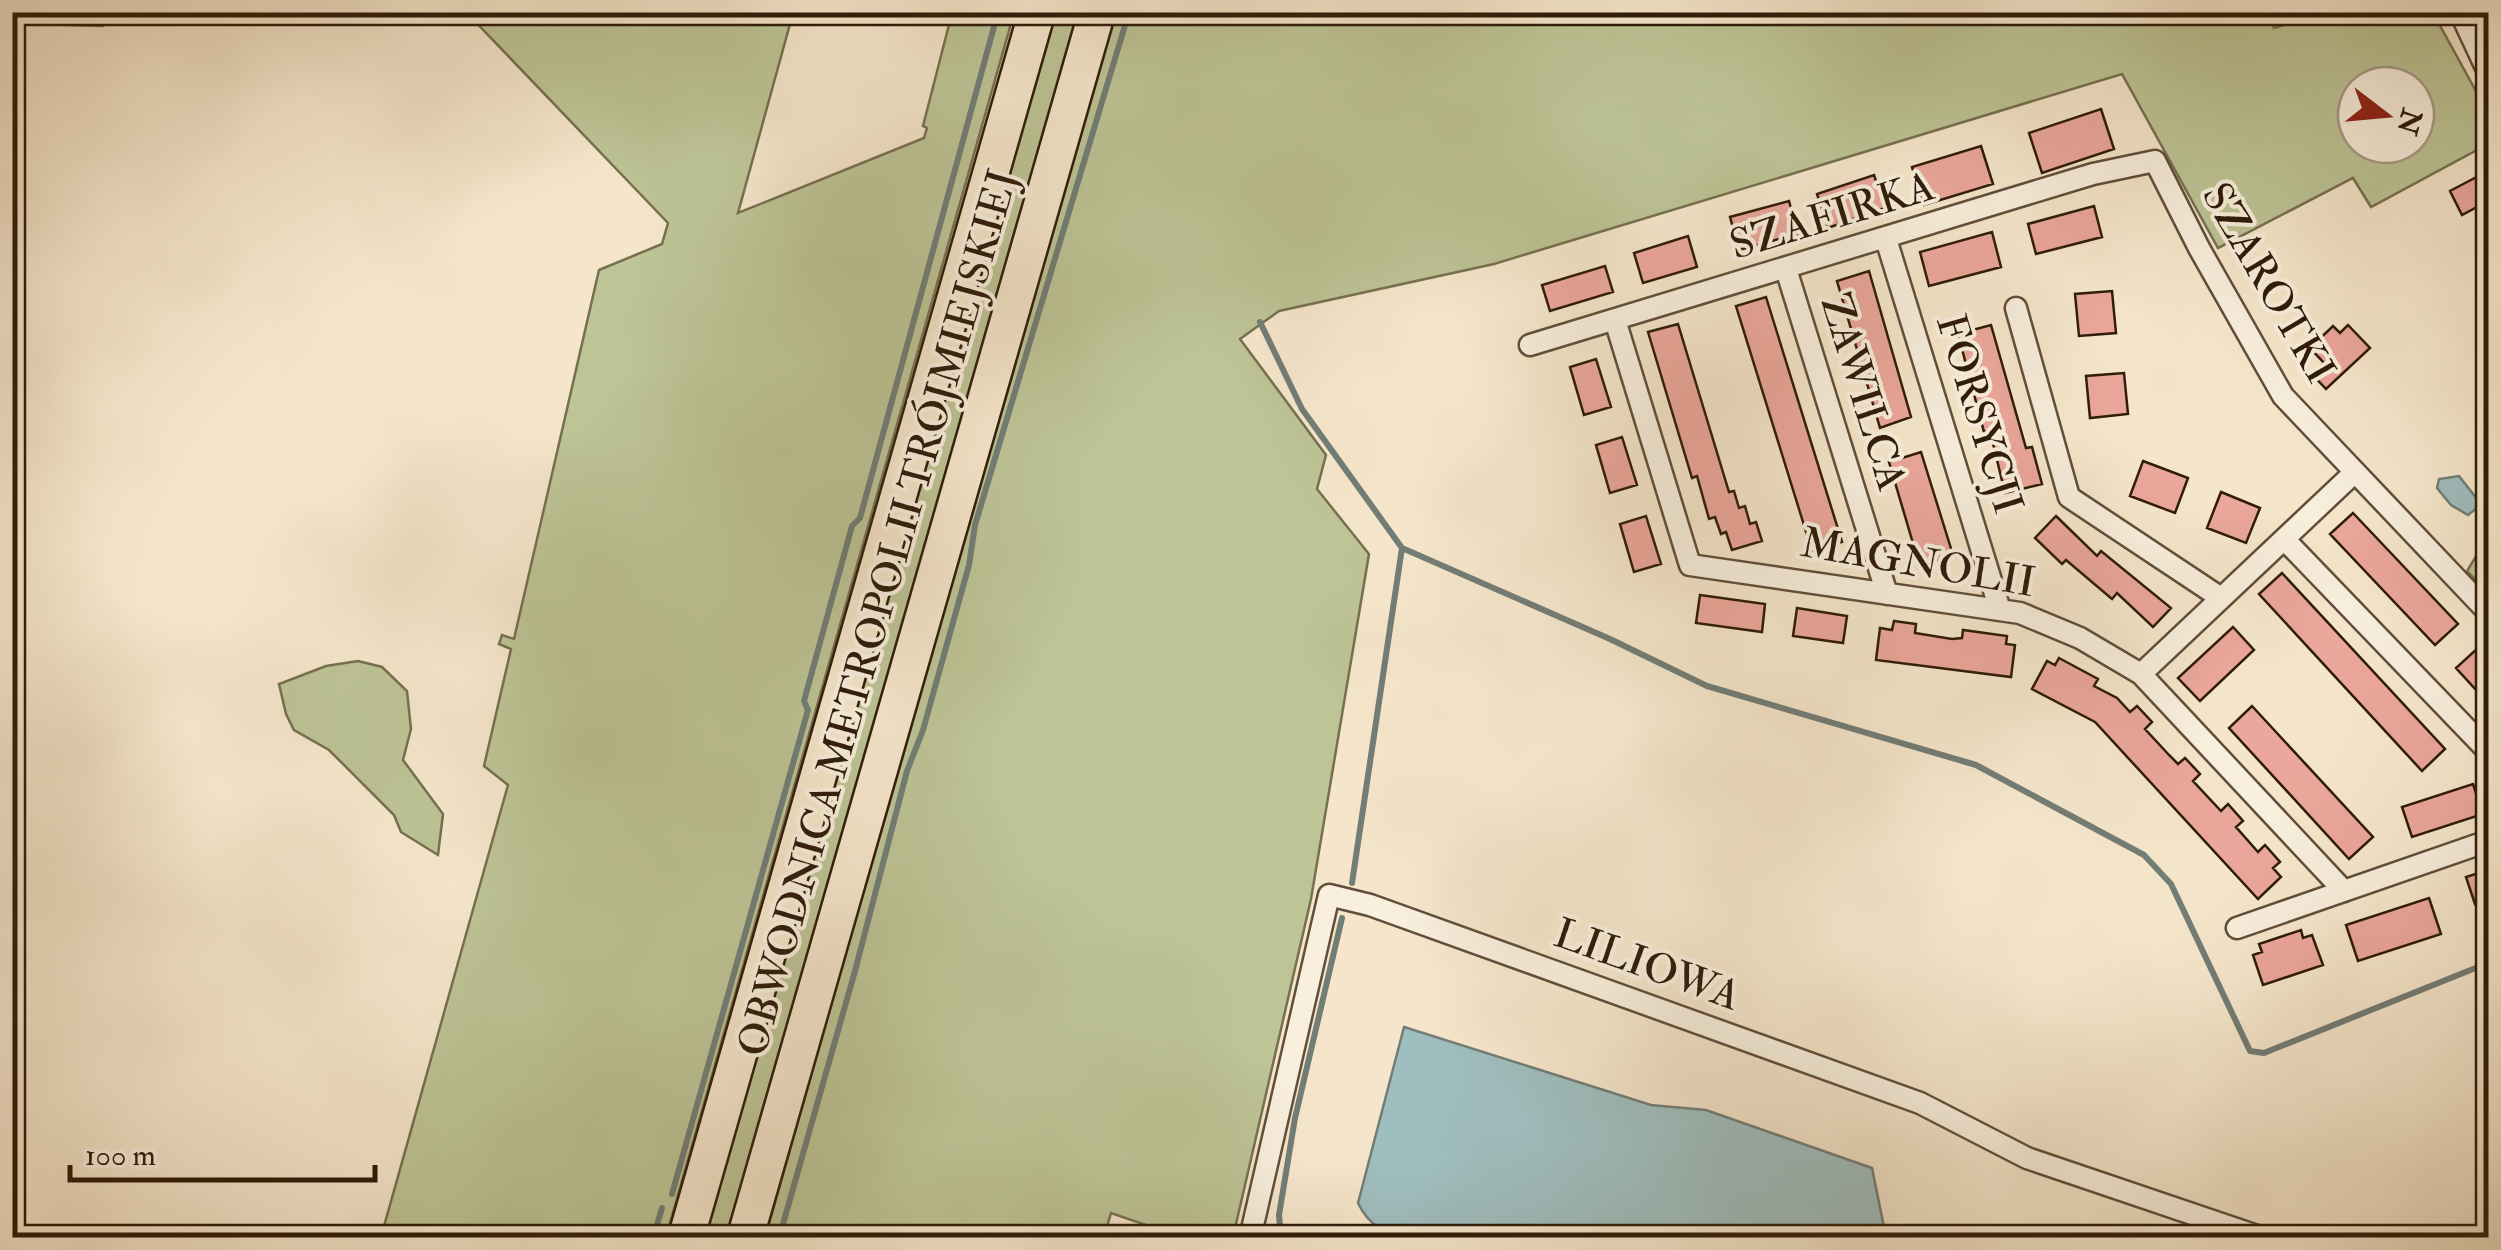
<svg xmlns="http://www.w3.org/2000/svg" width="2501" height="1250" viewBox="0 0 2501 1250" font-family="'IM FELL Double Pica',serif">
	<style>
		.green { fill: #bdc496; stroke: #767050; stroke-width: 2.5; fill-rule: evenodd }
		.water { fill: #9fbebf; stroke: #727d76; stroke-width: 2.5 }
		.lines { fill: none; stroke-linecap: round; stroke-linejoin: round }
		.stream { stroke: #727d76; stroke-width: 6 }
		.building { fill: #eba79b; stroke: #2e1b09; stroke-width: 2.5 }
		.street-casing { stroke: #604e3a; stroke-width: 25 }
		.highway-casing { stroke: #2e1b09; stroke-width: 40 }
		.street { stroke: #f8efdd; stroke-width: 20 }
		.highway { stroke: #f5e6cb; stroke-width: 35 }
		.labels { text-anchor: middle; dominant-baseline: central; stroke-width: 8; stroke-linejoin: round; paint-order: stroke }
		.street-label { font-size: 42px; fill: #2e1b09; stroke: #f8efdd }
	</style>
	<rect width="100%" height="100%" fill="#f5e6cb"/>
	<filter id="stains"><feTurbulence type="fractalNoise" baseFrequency=".002" numOctaves="4"/><feColorMatrix values="0 0 0 0 .2 0 0 0 0 .09 0 0 0 0 .02 0 0 0 .5 -.17"/></filter>
	<radialGradient id="worn" r=".72"><stop offset=".6" stop-color="#630" stop-opacity="0"/><stop offset="1" stop-color="#630" stop-opacity=".3"/></radialGradient>
	<!-- green -->
	<path class="green" d="M2266,12L2274,28L2324,13H2433L2488,113V144L2371,207L2353,178L2218,248L2122,74L1494,264L1279,311L1240,339L1326,455L1317,489L1369,554L1311,899L1233,1237H1181L1111,1213L1104,1237L765,1238L1112,13ZM2356,85H2416V145H2356Z
		M56,13H103V26L66,25Z
		M467,13H793L738,213L924,138L927,128L923,126L952,13H1014L666,1237H381L508,785L484,766L511,649L499,644L502,635L514,639L599,270L662,244L668,223Z
		M1045,13H1080L733,1237L698,1238Z
		M2488,537V593L2467,571Z
		M358,661L382,667L407,691L411,729L403,760L443,814L438,855L401,832L394,815L329,750L294,730L286,714L279,684L326,666Z"/>
	<!-- water -->
	<path class="water" d="M2459,476L2477,499V508L2468,515L2451,505L2437,488L2439,479Z
		M1404,1027L1651,1105L1706,1110L1872,1168L1886,1237L1414,1238C1386,1231 1371,1230 1358,1203Z"/>
	<g class="lines">
		<!-- stream -->
		<path class="stream" d="M1260,322L1302,409L1402,548L1352,883
			M1402,548L1610,639L1707,686L1976,765L2144,855L2171,884L2250,1051L2264,1053L2488,963
			M672,1194L808,710L804,701L852,526L860,518L998,12
			M653,1238L662,1208
			M779,1238L855,971L907,771L923,730L969,565L975,525L1129,12
			M1281,1238L1279,1215L1295,1118L1342,918"/>
	</g>
	<!-- building -->
	<path class="building" d="M2101,109L2114,149L2042,173L2029,133Z
		M1981,146L1993,184L1924,205L1912,167Z
		M2488,171V201L2462,215L2450,191Z
		M1874,175L1885,208L1828,228L1817,194Z
		M1789,201L1798,234L1739,250L1730,217Z
		M2094,206L2102,237L2036,254L2028,224Z
		M1992,232L2001,267L1929,286L1920,252Z
		M1688,236L1697,267L1643,283L1634,253Z
		M1605,266L1613,292L1550,311L1542,285Z
		M1869,271L1911,417L1880,428L1837,281Z
		M2112,291L2116,333L2079,336L2075,294Z
		M1766,297L1842,542L1812,551L1736,306Z
		M1678,324L1729,492L1734,491L1739,508L1745,506L1750,524L1756,522L1762,541L1732,550L1726,532L1721,534L1715,517L1709,519L1697,476L1692,478L1648,332Z
		M1991,325L2026,448L2032,447L2042,484L2005,493L1990,431L1984,432L1958,334Z
		M2348,325L2370,348L2326,389L2312,374L2324,363L2310,348L2333,326L2340,333Z
		M1596,359L1611,407L1584,415L1570,367Z
		M2124,373L2128,414L2090,418L2086,376Z
		M1622,437L1637,485L1610,493L1596,445Z
		M1921,452L1953,555L1920,567L1889,462Z
		M2143,461L2188,478L2175,513L2130,496Z
		M2221,492L2260,508L2246,543L2207,528Z
		M2353,513L2458,624L2435,645L2330,534Z
		M1646,516L1661,564L1634,572L1620,524Z
		M2056,516L2097,556L2101,551L2171,608L2153,627L2117,593L2112,599L2066,560L2062,564L2035,538Z
		M2282,573L2445,749L2422,771L2259,594Z
		M1700,595L1765,604L1762,632L1696,623Z
		M1797,608L1847,616L1843,643L1793,636Z
		M1894,621L1916,624L1915,633L1952,639L1962,638L1963,630L2007,636L2006,644L2015,645L2011,677L1876,660L1880,628L1892,630Z
		M2233,627L2254,650L2200,701L2178,678Z
		M2479,647L2488,657V703L2456,668Z
		M2059,658L2098,679L2094,686L2117,698L2130,712L2137,706L2152,722L2145,729L2169,755L2178,764L2185,758L2200,774L2193,781L2221,811L2228,804L2243,821L2236,827L2258,852L2265,845L2280,862L2273,868L2281,877L2258,899L2095,722L2032,689L2047,661L2055,665Z
		M2252,706L2373,837L2349,859L2229,728Z
		M2473,784L2483,814L2412,837L2402,807Z
		M2488,870V899L2475,904L2466,877Z
		M2429,898L2441,934L2358,961L2346,925Z
		M2301,930L2303,938L2312,935L2323,965L2263,985L2253,955L2262,952L2259,944Z"/>
	<g class="lines">
		<!-- street casing -->
		<g class="street-casing">
			<path id="street" d="M2460,12L2488,72
				M1886,239L2000,610
				M1786,269L1887,594
				M2016,308L2069,497L2221,598
				M1615,320L1690,565L2020,613L2080,638L2141,674L2344,891
				M1530,345L2093,174L2155,161L2199,248L2283,396L2488,612
				M2284,539L2488,751
				M2141,674L2355,472
				M2237,928L2488,841
				M1250,1238L1329,895L1370,905L1920,1103L2027,1158L2263,1238"/>
		</g>
		<!-- highway casing -->
		<g class="highway-casing">
			<path id="highway" d="M686,1238L1037,12
				M745,1238L1097,12"/>
		</g>
		<!-- street -->
		<use href="#street" class="street"/>
		<!-- highway -->
		<use href="#highway" class="highway"/>
	</g>
	<g class="labels">
		<!-- street labels -->
		<g class="street-label">
			<text transform="translate(1832 216) rotate(-17)">SZAFIRKA</text>
			<text transform="translate(2268 283) rotate(60)">SZAROTKI</text>
			<text transform="translate(1863 392) rotate(73)">ZAWILCA</text>
			<text transform="translate(1979 414) rotate(73)">FORSYCJI</text>
			<text transform="translate(1918 563) rotate(10)">MAGNOLII</text>
			<text transform="translate(878 613) rotate(-74)">OBWODNICA METROPOLII TRÓJMIEJSKIEJ</text>
			<text transform="translate(1647 965) rotate(20)">LILIOWA</text>
		</g>
	</g>
	<!-- margin -->
	<rect width="2501" height="1250" fill="none" stroke="#f5e6cb" stroke-width="50"/>
	<rect x="15" y="15" width="2471" height="1220" fill="none" stroke="#2e1b09" stroke-width="5"/>
	<rect x="25" y="25" width="2451" height="1200" fill="none" stroke="#2e1b09" stroke-width="2.5"/>
	<!-- north arrow -->
	<g transform="translate(2386 115) rotate(106)"><circle r="48" fill="#f8efdd" stroke="#a79a88" stroke-width="2.5"/>
	<path d="M0-8L18 38L0 25L-18 38Z" fill="#8f2418"/>
	<text y="-15" font-size="28" font-weight="bold" text-anchor="middle" fill="#2e1b09">N</text>
	</g>
	<!-- scale -->
	<path d="M70 1165v15h305v-15" fill="none" stroke="#2e1b09" stroke-width="5"/>
	<text x="85" y="1165" font-size="30" fill="#2e1b09" stroke="#f8efdd" stroke-width="8" paint-order="stroke">100 m</text>
	<rect width="100%" height="100%" filter="url(#stains)"/>
	<rect width="100%" height="100%" fill="url(#worn)"/>
</svg>
